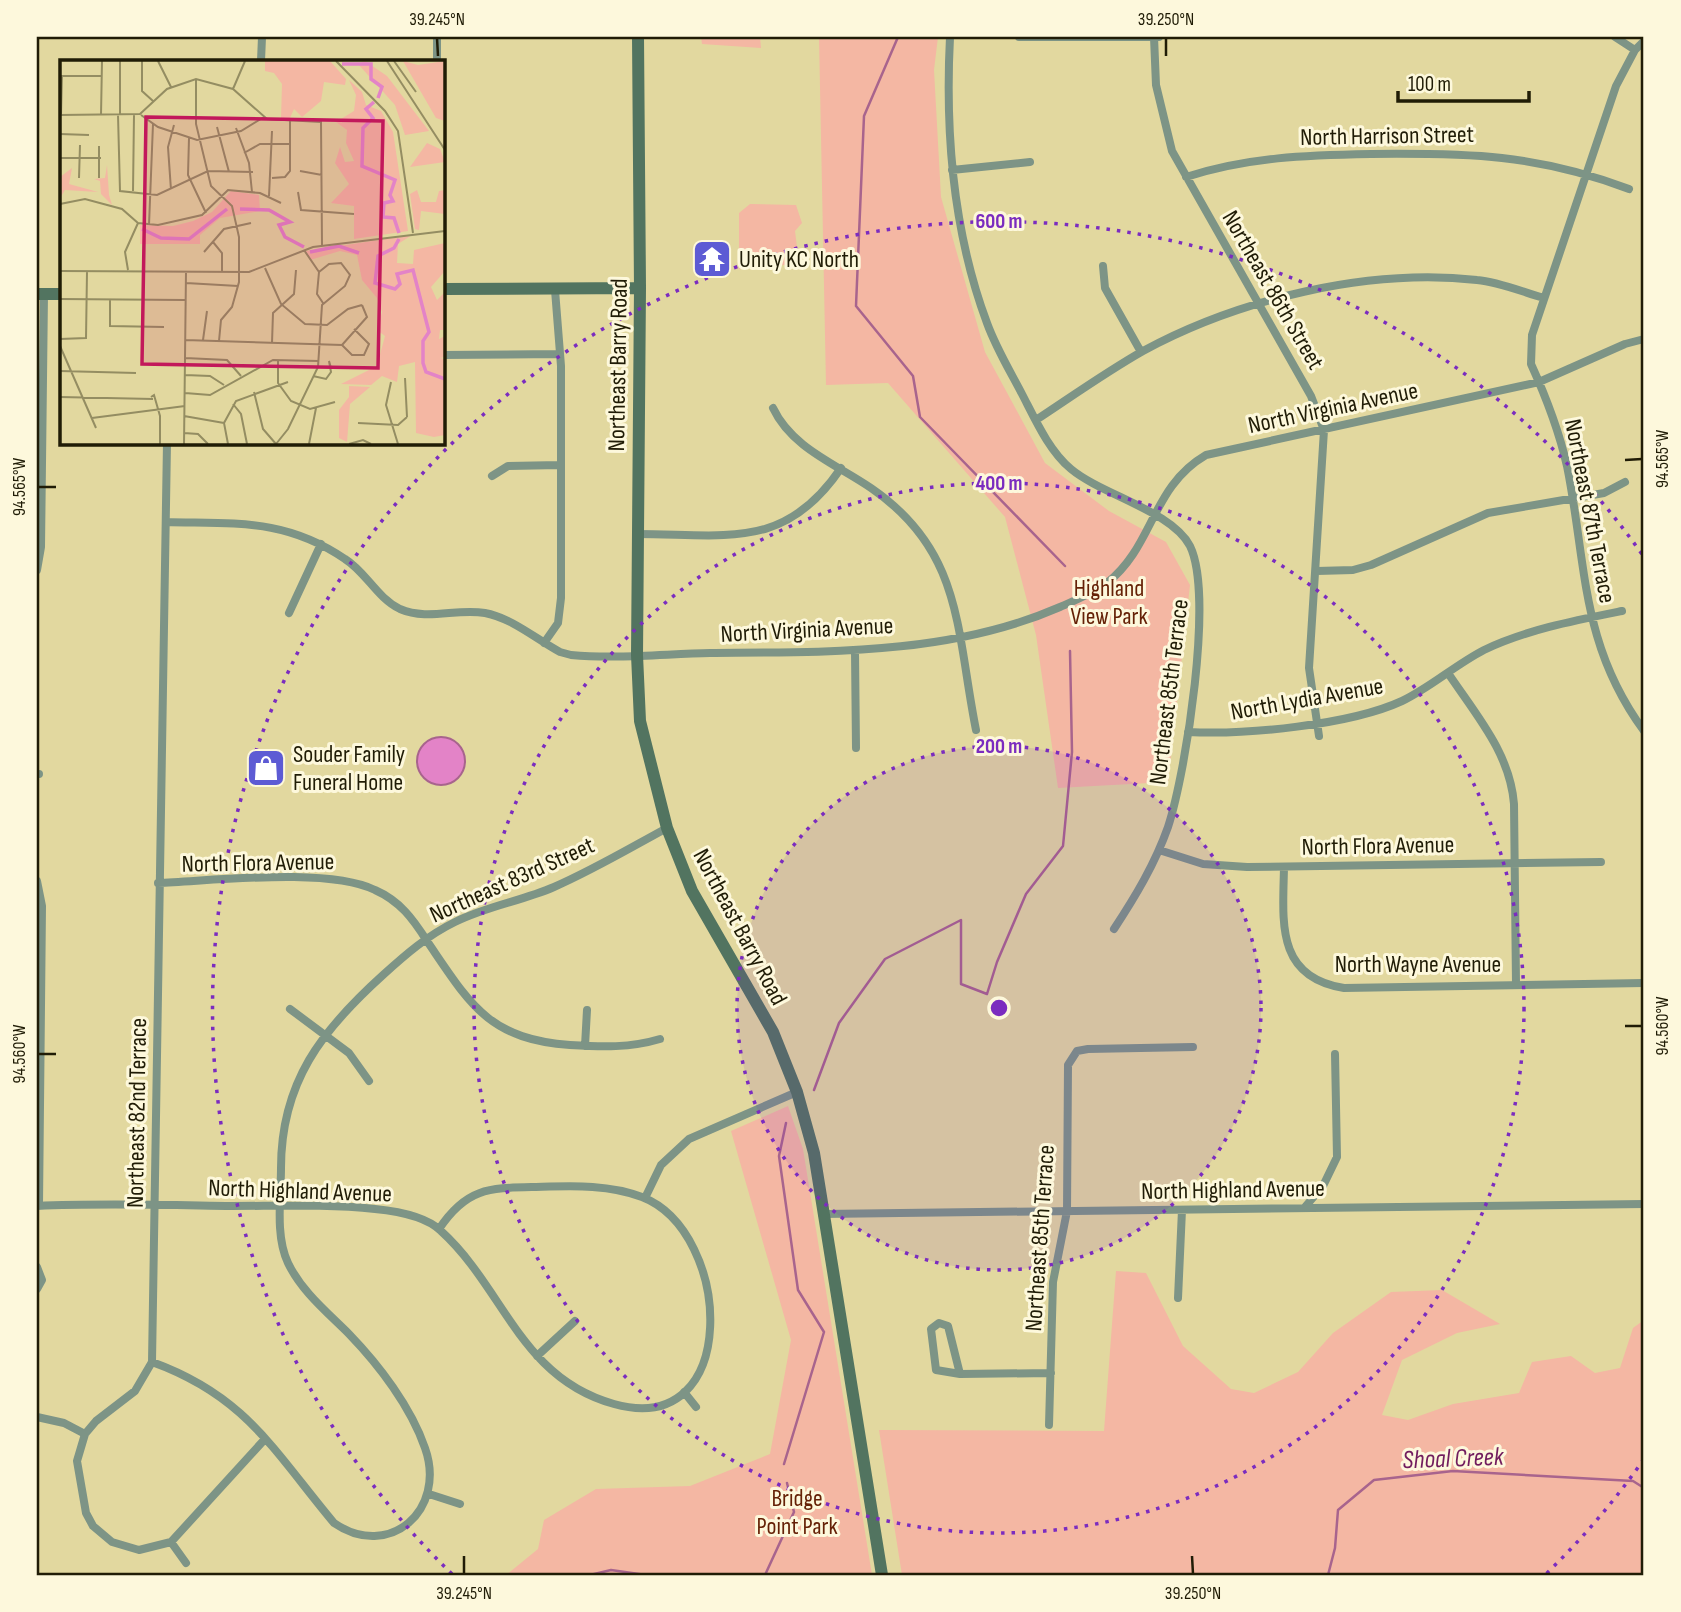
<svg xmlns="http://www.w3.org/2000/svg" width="1681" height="1612" viewBox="0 0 1681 1612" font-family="'Sofia Sans Condensed',sans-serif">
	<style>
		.green { fill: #f4b7a3 }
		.water { fill: #e383c7; stroke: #a8648d; stroke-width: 2 }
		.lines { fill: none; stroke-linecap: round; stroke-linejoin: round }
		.stream { stroke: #a8648d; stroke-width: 2.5 }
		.street { stroke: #7d9486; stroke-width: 8 }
		.secondary { stroke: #527460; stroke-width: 12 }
		.ticks { fill: none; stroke: #201c06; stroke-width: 2.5 }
		.ring { fill: none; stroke: #7b2cbf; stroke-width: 3.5; stroke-dasharray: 3.5 7 }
		.labels { text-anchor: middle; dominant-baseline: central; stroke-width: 6; stroke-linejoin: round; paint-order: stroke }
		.street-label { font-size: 24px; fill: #201c06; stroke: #fdf8dc }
		.poi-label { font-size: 24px; fill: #201c06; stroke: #fdf8dc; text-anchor: start }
		.park-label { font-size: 24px; fill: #652106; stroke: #fdf8dc }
		.water-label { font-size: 26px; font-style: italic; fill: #721d5e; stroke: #fdf8dc }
		.inset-river { fill: none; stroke: #e383c7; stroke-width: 3.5 }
		.inset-road { fill: none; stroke: #948d62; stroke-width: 2 }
		.view { fill: #c2185b; fill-opacity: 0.15; stroke: #c2185b; stroke-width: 3.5 }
		.inset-edge { fill: none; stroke: #201c06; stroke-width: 3.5 }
		.centre { fill: #7b2cbf; stroke: #fdf8dc; stroke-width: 3.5 }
		.ring-label { font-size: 21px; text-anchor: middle; font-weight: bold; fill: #7b2cbf; stroke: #fdf8dc; stroke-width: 6; stroke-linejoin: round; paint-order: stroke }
		.neatline { fill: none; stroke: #201c06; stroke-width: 2.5 }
		.ticks-label { font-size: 18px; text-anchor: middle; fill: #201c06 }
	</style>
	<rect width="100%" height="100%" fill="#e2d89f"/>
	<!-- green -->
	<path class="green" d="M701,37H760L761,48L702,44Z
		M819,37H938L934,70L941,197L985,352L1045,463L1109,511L1166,542L1190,585L1168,782L1058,788L1036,635L1005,517L888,383L826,385Z
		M750,204L796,205L802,223L795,231L798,255L794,264L739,269V213Z
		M788,1106L803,1149L872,1575H506L538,1549L544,1520L596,1489L690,1486L770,1454L791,1340L731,1131Z
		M1116,1271L1146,1273L1183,1346L1231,1389L1254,1393L1298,1372L1333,1333L1391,1292L1442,1290L1500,1324L1457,1333L1402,1360L1382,1415L1408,1420L1453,1404L1519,1393L1532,1362L1571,1356L1595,1373L1620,1368L1633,1328L1644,1320V1575H902L879,1430L1104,1431Z"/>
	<!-- water -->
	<path class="water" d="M417 761a24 24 0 1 1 48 0a24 24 0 1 1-48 0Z"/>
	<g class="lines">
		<!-- stream -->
		<path class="stream" d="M898,37L864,116L856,306L913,376L920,417L1065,566
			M814,1090L839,1023L885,959L961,920V984L987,994L997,962L1026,894L1063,846L1072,752L1070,651
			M784,1464L824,1332L798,1290L779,1156L786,1123
			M590,1575L611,1570L646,1575
			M765,1575L794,1512L787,1483
			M1328,1575L1335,1548L1338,1510L1374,1480L1453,1471L1633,1481L1644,1488"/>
		<!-- street -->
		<path class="street" d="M437,37V61
			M950,37C945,134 953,232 987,323C996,348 1010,371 1022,394C1035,419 1049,451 1071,469C1102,495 1172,511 1190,546C1214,595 1186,772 1168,827C1155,864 1135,897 1114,929
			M1019,37H1159
			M1154,37L1156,85L1172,151L1311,396L1324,430L1309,668L1319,736
			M1615,37L1635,50
			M1644,41L1635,50L1616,86L1532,335L1531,364C1546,397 1559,431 1567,466C1587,565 1580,644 1644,731
			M261,61L262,37
			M952,170L1030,162
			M1186,177C1247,157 1308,155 1371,154C1468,153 1537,154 1629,189
			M1103,266L1105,288L1141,352
			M443,355L559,354
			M773,408C792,448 836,464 871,488C963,551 956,630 976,730
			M1036,420C1071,397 1106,372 1143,351C1239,299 1368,268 1477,280C1500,282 1522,292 1544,298
			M167,443L152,1362L135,1391L96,1421L85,1434L77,1461L86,1513L93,1526L112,1542L139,1550L171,1542L265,1439
			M492,476L508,466L560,465
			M166,522C235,524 285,518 345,559C366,572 377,598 400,609C428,621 456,608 485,613C512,618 536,639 560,652L571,655C617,659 664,654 710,653C827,652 950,655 1060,607C1076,600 1093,593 1107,583C1154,546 1151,487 1206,455L1539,382L1625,344L1644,339
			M637,534C726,534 785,551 841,468
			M37,570L41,547L44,294
			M1317,571L1353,570L1371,565L1488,513L1604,493L1625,482
			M289,613L321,544
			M544,643L558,623L561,598V366L555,290
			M855,652L856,748
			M1448,673C1476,715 1510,753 1514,804L1516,984
			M1188,732C1246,735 1350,725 1402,701C1431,687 1455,665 1484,650C1525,630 1577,620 1622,611
			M37,774H39
			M1159,850L1203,864L1247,867L1601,862
			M1284,867C1283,921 1275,977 1344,988L1644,983
			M37,881L42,906L39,1205
			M158,883C213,881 328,867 375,890C400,901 413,919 427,941C470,1004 488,1039 570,1045C602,1047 630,1048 660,1039
			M290,1009L349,1053L369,1081
			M585,1046L587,1010
			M645,1198L661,1165L689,1139L797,1092
			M37,1206C102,1203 167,1205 232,1206C279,1206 328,1204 375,1209C395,1211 426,1216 441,1231C504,1288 520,1378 614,1404C742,1440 733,1232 642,1197C608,1184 571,1186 536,1187C490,1188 467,1187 439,1229
			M1305,1207L1323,1186L1337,1157L1335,1054
			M822,1214L1644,1204
			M37,1267L42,1280L37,1289
			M1178,1298L1182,1210
			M537,1356L575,1321
			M152,1362C246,1396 273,1450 334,1523C389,1561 447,1510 425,1448C411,1407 379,1365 349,1334C327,1312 302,1292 288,1263C275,1236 281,1197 281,1168C281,1082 322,1030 383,975C405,955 428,935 455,922C487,906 522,901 554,887C593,870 630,848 667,828
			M960,1374L948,1326L939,1323L931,1329L936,1370L960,1374L1051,1373
			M684,1392L696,1407
			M37,1417L64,1423L85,1434
			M1049,1425L1053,1282L1067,1211L1068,1065L1077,1051L1088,1049L1193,1047
			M429,1494L460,1504
			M171,1542L186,1563"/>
		<!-- secondary -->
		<path class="secondary" d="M638,37L640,288L637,655L640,721L667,828L692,891L773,1032L797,1092L814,1153L882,1575
			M443,289L640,288
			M37,294H61"/>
	</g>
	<!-- ticks -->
	<path class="ticks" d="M437,38L438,56M1166,38V56M1625,460L1642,459M38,487H56M1625,1026H1642M38,1054H56M464,1556V1574M1192,1556L1193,1574"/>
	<!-- distance rings -->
	<circle cx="999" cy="1008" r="262" fill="#7b2cbf" fill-opacity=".12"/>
	<g class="ring">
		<circle cx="999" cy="1008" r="262"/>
		<circle cx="999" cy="1008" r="525"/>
		<path d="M1644 1459A787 787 0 0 1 1546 1574M452 1574A787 787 0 1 1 1644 557"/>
	</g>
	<!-- icons -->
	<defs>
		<g id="temple-square" transform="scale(2.0125)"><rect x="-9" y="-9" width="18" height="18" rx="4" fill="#5d5bd4" stroke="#fdf8dc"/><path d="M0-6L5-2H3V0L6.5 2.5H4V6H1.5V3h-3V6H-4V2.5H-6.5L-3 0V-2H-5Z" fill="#fff"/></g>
		<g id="shop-square" transform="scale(2.0125)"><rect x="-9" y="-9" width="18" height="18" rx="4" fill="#5d5bd4" stroke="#fdf8dc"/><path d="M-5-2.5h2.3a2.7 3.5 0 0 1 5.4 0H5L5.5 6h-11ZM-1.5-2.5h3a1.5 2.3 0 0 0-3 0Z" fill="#fff"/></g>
	</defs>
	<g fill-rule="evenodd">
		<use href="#temple-square" x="712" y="259"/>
		<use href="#shop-square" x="266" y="768"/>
	</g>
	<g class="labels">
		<!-- street labels -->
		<g class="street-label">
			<text transform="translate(1387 136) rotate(-1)">North Harrison Street</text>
			<text transform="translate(1273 290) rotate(60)">Northeast 86th Street</text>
			<text transform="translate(618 365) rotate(-89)">Northeast Barry Road</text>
			<text transform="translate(1333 408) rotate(-12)">North Virginia Avenue</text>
			<text transform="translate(1590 511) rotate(79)">Northeast 87th Terrace</text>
			<text transform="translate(807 630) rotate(-3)">North Virginia Avenue</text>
			<text transform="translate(1169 692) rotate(-83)">Northeast 85th Terrace</text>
			<text transform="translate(1307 699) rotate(-10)">North Lydia Avenue</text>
			<text transform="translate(1378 846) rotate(-1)">North Flora Avenue</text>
			<text transform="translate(258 863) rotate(-1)">North Flora Avenue</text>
			<text transform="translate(512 880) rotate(-24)">Northeast 83rd Street</text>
			<text transform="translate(740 927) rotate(62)">Northeast Barry Road</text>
			<text x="1418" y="964">North Wayne Avenue</text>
			<text transform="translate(137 1113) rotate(-89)">Northeast 82nd Terrace</text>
			<text transform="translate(1233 1190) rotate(-1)">North Highland Avenue</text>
			<text transform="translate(300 1191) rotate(2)">North Highland Avenue</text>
			<text transform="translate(1040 1238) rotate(-86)">Northeast 85th Terrace</text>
		</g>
		<!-- poi labels -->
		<g class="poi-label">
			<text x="739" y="259">Unity KC North</text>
			<text x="293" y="754">Souder Family<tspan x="293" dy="28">Funeral Home</tspan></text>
		</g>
		<!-- park labels -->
		<g class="park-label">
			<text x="1109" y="588">Highland<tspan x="1109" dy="28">View Park</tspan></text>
			<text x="797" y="1498">Bridge<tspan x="797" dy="28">Point Park</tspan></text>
		</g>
		<!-- water labels -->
		<g class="water-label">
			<text transform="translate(1453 1459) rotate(-2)">Shoal Creek</text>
		</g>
	</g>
	<!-- overview -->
	<g transform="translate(60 60)">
		<rect width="385" height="385" fill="#e2d89f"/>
		<path d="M205,1H270L286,19L285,25L264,22L261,41L242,57L234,49L230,58H221L222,24L214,13L205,11ZM305,1L327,16L369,71L345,75L335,45L298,4ZM343,1L358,5L385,1V61L376,58ZM289,20L302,32L306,45L321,51L333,72L348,171L294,179V146L271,143L289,124L275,103L280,87L285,102L294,101L286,83L287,70L276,62L294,51L296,35ZM367,83L380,89L385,102L350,107ZM47,105L49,135L52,145L41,134L40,121L34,119L45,118ZM12,108L9,124L38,132L5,130L0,138V117ZM357,130L361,142H376L379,131L385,130V154L361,151L359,170L355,169L350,134ZM171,131L199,135L200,151L160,158L140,175V184H80V165L113,166L133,161L152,152ZM352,175L338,184L337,203L353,204L354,190L385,183V211L371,227L377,240L385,232V270H380L379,279L385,276V297L380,298L385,299V375L374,377L356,373L355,302L339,306L337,322L322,316L311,325L281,324L317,306L325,276L317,270L322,252L317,238L302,220L297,195L280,191L250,200L246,191ZM289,326L310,327L290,344L287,382L279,378V350L289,337Z" fill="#f4b7a3"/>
		<path class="inset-river" d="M282,4H311V19L322,27L318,38M314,42L306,49L313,58L303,68L302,106L335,120L330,135L333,141L324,143L323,157L334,158L339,173M180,149L209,150L230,162L219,165L225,177L244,187M82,169L101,178L129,179L167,149M339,179L334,188L318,196L315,223L335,229L340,224L337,214L353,210L369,272L363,281V303L366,312L385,319M250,192L279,186L299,193"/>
		<path class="inset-road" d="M82,1V31L93,41M98,1L111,27M276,1L325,51L338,71L353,173M327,1L385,90M334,1L356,32M136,19V64L151,126L172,146L179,177V222L172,247L161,260L159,281M173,29L185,1M0,55L80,54L107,29L136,19L173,29L207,59L261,62L262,185M1,55L2,16H42M41,55L42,1M58,55L60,131L97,135L148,111L193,112M60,55V1M81,55L98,67L137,80L181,71L204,57M157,67L169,112M176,68L189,103L192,132M0,74L29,75M129,78L128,115L146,153M184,93L200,84H230M0,98H41M240,111L262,115M19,118L20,85M39,118V86M212,118L225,117L230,111V61M111,130L108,87L114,65M73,131L74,55M238,132L241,150L294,154M209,136L212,71M0,144L25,139L62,149L78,163L98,165L142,155L168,130L200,133L221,143M89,165L93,64M153,182L162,193V212M244,190L259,212M144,192L164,169L191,163M205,208L221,244L245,264L267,265L288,249L302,245M68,210L65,192L78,163M0,211L189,212L253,187L385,171M259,212L257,234L263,243M126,223L178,226M0,239L125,240M50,240V266L104,267M0,279L26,278L27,212M125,280L282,285L292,295H304L309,284L294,269M143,280L147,251M212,283L213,253L234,234L236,210M282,285L307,257L302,245M0,286L36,368M125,298L167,300L181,316M218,300V323L231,341L250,349L275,342M0,311L76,313M125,315L150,316L164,325M253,316L266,319L271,312L269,301L271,308M345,318L347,357M331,322L326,345L338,384M194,332L203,369L216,384M125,333L150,335L213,300L259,301M0,337L93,339M91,337L94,335L100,356V384M173,344L181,354L187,384M124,356L164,363M32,358L125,346M298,363L338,365L347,357M124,373L138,374L148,384M124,384L126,211M168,384L164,363L176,341L228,322M216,384L228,369L258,307L262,245L285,226L290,215L281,203L269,204L259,212M249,384L256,348M289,384L303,380L311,384"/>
		<path class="view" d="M86,57L323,61L318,308L82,304Z"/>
		<rect width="385" height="385" class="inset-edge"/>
	</g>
	<circle cx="999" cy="1008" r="10" class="centre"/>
	<g class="ring-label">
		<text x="999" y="228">600 m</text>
		<text x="999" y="490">400 m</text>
		<text x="999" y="753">200 m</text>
	</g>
	<!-- border -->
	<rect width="1681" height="1612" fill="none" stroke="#fdf8dc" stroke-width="77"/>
	<!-- scale -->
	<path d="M1398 91v10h131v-10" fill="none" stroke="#201c06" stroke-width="3.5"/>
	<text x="1408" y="91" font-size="21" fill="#201c06" stroke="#fdf8dc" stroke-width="5" paint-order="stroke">100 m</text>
	<rect x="38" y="38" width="1604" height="1536" class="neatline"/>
	<g class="ticks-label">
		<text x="437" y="25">39.245°N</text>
		<text x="1166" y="25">39.250°N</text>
		<text transform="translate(1662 459) rotate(-90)" y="6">94.565°W</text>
		<text transform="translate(19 487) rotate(-90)" y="6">94.565°W</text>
		<text transform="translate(1662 1026) rotate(-90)" y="6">94.560°W</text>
		<text transform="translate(19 1054) rotate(-90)" y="6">94.560°W</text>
		<text x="464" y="1599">39.245°N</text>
		<text x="1193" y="1599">39.250°N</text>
	</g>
</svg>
